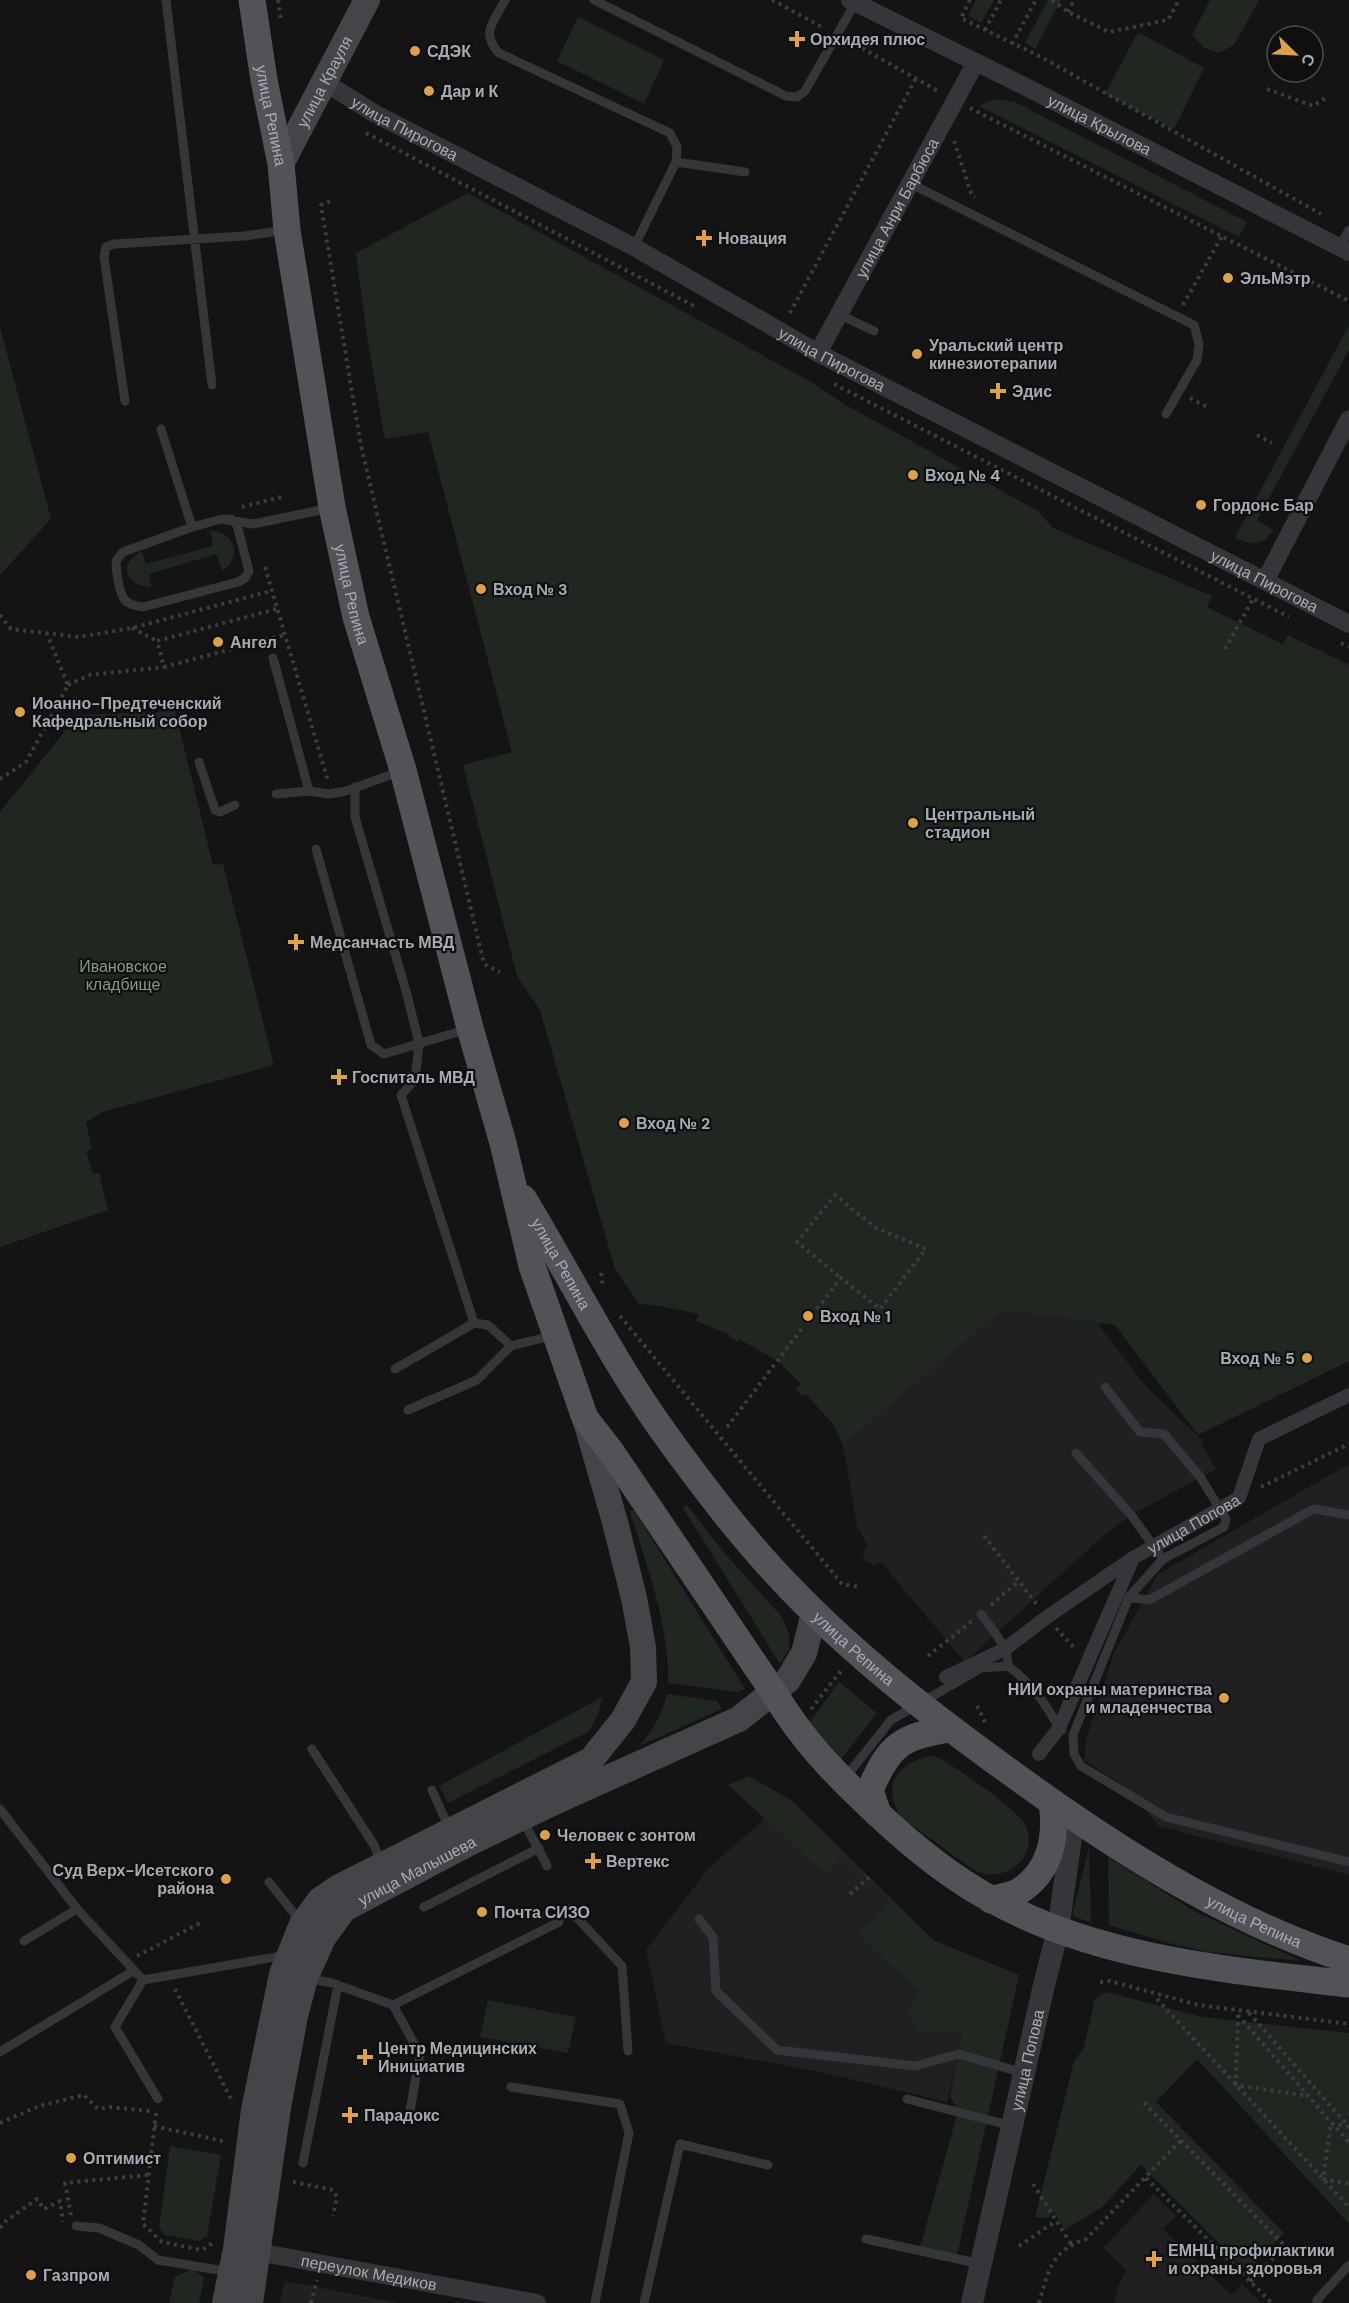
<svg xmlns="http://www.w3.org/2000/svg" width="1349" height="2303" viewBox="0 0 1349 2303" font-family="'DM Sans',sans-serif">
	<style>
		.built { fill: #202022 }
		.green { fill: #202721 }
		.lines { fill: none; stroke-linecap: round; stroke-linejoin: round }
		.path { stroke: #3b3d40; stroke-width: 4; stroke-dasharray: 3 4.5; stroke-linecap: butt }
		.service { stroke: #353639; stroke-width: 9 }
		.pedestrian { stroke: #353639; stroke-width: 14 }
		.minor { stroke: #353639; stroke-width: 18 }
		.tertiary { stroke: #353639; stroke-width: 22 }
		.secondary { stroke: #434549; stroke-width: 26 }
		.primary { stroke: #515358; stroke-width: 27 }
		.poi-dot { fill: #dea143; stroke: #0f0f10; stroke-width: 2 }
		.labels { text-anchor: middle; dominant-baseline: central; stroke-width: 4.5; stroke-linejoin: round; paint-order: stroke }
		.poi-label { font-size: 16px; font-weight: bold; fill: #a7abb4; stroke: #0f0f10; text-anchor: start }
		.street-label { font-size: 16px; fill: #a7abb4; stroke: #0f0f10 }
		.park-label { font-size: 16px; fill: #809d80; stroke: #0f0f10 }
	</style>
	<rect width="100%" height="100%" fill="#141415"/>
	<!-- built -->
	<path class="built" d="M1001,1311L1097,1323L1148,1389L1202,1440L1201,1443L1216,1469L1131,1515L1104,1535L965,1662L881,1562L873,1565L864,1560L863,1553L867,1545L857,1526L843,1445Z
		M1349,1464V1875L1158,1826L1133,1792L1084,1760L1086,1741L1113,1655L1158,1574Z
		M775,1799L791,1800L961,1967V2041L947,2102L820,2072L666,2043L646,1950L709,1868L764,1819Z
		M1154,2194L1176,2216L1163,2229L1231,2295L1242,2284L1261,2303H1114L1118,2287L1126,2270L1103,2248Z
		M285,2281L398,2303H280Z"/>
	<!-- green -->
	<path class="green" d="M976,0H994L981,23L968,16Z
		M1048,0H1061L1035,49L1025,43Z
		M1210,0H1259L1234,45L1219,53L1204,48L1192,35Z
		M578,17L664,60L644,104L557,61Z
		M1138,32L1204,68L1174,129L1105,94Z
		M995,99L1015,102L1247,222L1239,237L979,106Z
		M468,193L813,383L844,404L1038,511L1053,528L1212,596L1207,607L1283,644L1288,635L1349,665V1361L1198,1435L1115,1325L1001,1311L843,1445L833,1424L806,1394L803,1397L795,1389L801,1384L778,1361L739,1339L738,1342L729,1337L730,1335L696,1321L699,1314L660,1306L639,1304L615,1269L540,1010L517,976L463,765L512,752L428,432L385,439L367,338L356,253Z
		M1349,325V350L1257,520L1273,530C1262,547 1252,545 1235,538Z
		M0,327L51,519L0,575Z
		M210,531C235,531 243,558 222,571L216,554L149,574L151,587C124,586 118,563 142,551L146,564L213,546Z
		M175,711L213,865L223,864L274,1065L102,1112L86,1123L92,1149L86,1151L93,1174L99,1173L108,1210L0,1247V812L78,715Z
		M687,1505L721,1549L782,1617L789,1634V1650L780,1664L683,1508Z
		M634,1510L745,1689L737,1692L668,1683C670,1625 646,1566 630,1511Z
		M839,1682L877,1713L841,1759L810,1722Z
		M667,1694L717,1701L722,1709L639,1746C653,1730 662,1715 667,1694Z
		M602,1697L598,1715L588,1732L448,1803L439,1786Z
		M933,1755C952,1764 1013,1806 1024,1823C1042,1852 1009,1883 979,1872C971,1869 963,1862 956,1857C938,1844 919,1830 900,1817C882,1782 897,1764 933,1755Z
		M749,1776L791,1800L933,1940L1019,1975L956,2260L919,2251L958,2111L950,2096L962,2033L918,2031L909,2010L920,1991L858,1934L891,1903L842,1855L826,1874L728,1785Z
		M1089,1848L1091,1923L1074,1916L1073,1912Z
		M1108,1857L1194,1911L1301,1961L1209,1952L1169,1943L1109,1925Z
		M1106,1992L1202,2017L1349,2033V2224L1197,2059L1156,2102L1284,2233L1247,2272L1141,2165L1102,2207L1065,2230L1054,2212L1048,2218L1035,2217L1074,2061L1084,2048L1095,1998Z
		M488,2000L576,2017L568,2053L480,2037Z
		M170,2146L221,2155L207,2236L199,2241L165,2235L159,2227Z
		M192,2269L204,2278L199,2303H169L175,2277Z"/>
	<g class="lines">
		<!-- path -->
		<path class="path" d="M278,0L281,20
			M772,0L824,28
			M970,0L961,18L1041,57L1321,214
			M1052,0L1068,12L1109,32L1168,20L1179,0
			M1068,12L1074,0
			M985,30L1001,0
			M849,41L940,92
			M1012,44L1036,0
			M1267,89L1313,106L1327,97
			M970,108L1349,301
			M366,133L694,306
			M954,141L972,196L975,197
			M330,201L321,205L361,446L484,964L500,972
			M1183,305L1222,236
			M790,313L916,78
			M834,384L1289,617
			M1190,398L1207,407
			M1257,435L1272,443
			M242,507L285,496
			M265,567L328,781
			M276,609L157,641L164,667L284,635
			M0,615L11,629L79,637L132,628L271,591
			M132,628L157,641
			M1341,643L1349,647
			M1225,649L1253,599
			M68,685L90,675L164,667
			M0,779L26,762L68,685L47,634
			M601,1273L603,1288
			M817,1309L841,1278L880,1309L926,1249L876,1228L835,1195L797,1242L841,1278
			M620,1316L842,1584L859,1587
			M727,1427L803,1327
			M1261,1487L1349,1444
			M984,1536L1038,1606
			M991,1605L1018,1582
			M1056,1628L1075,1649
			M928,1656L972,1621
			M977,1706L986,1724
			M811,1709L841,1671
			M850,1894L872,1875
			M137,1956L200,1923
			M1100,1982L1110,1981L1198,2005L1349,2024
			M175,1989L233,2103
			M1157,1999L1349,2207
			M1249,2013L1349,2127
			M1238,2015L1349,2143
			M1238,2015L1236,2085L1308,2096
			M1144,2103L1285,2246L1250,2282
			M156,2113L143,2224L162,2242L202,2250L214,2242
			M0,2123L39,2106L84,2095L98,2109L110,2107L150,2111
			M154,2126L227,2142
			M1349,2127L1331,2123L1323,2179L1349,2184
			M1146,2178L1272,2303
			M293,2182L333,2190L337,2197L333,2216
			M1033,2184L1071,2244
			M71,2215L65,2183L148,2175
			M0,2228L6,2221L37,2199L44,2209L60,2201L63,2222
			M1019,2246L1056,2221
			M311,2303L317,2280
			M1039,2303C1048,2271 1052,2250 1086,2239L1181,2140"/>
		<!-- service -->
		<path class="service" d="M166,0L212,385
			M505,0C494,22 480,32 499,53L670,133L677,147L676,162L745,172
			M594,0L786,96L797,97L805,91L855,3
			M911,184L1194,325L1199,344L1197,360L1166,414
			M634,247L676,162
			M1339,247L1349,230
			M840,315L874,331
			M125,401L104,257L106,247L114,244L245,236L285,230
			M161,429L192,527
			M231,519L237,525L249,571L245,578L238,582L143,607C137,606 129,605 125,600C119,593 116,571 116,561L123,552L192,527L222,519L253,524L330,508
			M273,658L309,791L329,794L346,791L401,771
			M199,762L215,810L220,812L235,805
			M355,787V817L406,991L419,1043L415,1080L401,1095L474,1323L488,1325L511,1346
			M276,794L309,791
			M316,849L371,1045L384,1054L468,1029
			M395,1369L474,1323
			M1105,1387L1140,1432L1164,1434L1201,1478L1226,1519L1224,1527L1163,1559L1129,1597L1073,1735L1074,1754L1081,1766L1166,1817L1349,1862
			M408,1410L477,1380L511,1346L555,1335
			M1076,1453L1131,1515L1163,1559
			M1129,1597L1149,1600L1310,1511L1315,1509L1349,1515
			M981,1614C992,1630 1009,1647 1008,1666C1031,1683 1046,1703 1059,1728L1062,1730
			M312,1749L374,1845L382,1865
			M845,1778L891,1720L981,1668L1008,1666
			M432,1790L450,1830
			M0,1809L77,1909L143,1980L287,1955
			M522,1818C530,1835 539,1849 547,1866
			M269,1882L300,1921
			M424,1907L539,1848
			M568,1908L622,1966L628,2051
			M699,1919L713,1937L716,1991L777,2050L915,2066L959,2054L1023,2073
			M24,1941L77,1909
			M306,1978L332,1983L393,2005L420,2054L410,2111
			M143,1980L115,2027L158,2099
			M393,2005L559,1922
			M0,2052L133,1971
			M511,2087L620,2104L629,2133L595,2303
			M907,2099L1012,2126
			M303,2163L338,1985
			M76,2226L99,2228L139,2245L158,2260L231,2272
			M866,2239L981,2264
			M644,2303L680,2144L768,2165
			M1317,2303V2300L1349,2265"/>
		<!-- pedestrian -->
		<g class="pedestrian">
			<path id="s1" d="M946,1677L1005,1649L1047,1617L1133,1558L1239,1498L1259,1439L1349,1395"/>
			<path d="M1039,1754L1059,1728L1133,1558"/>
		</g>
		<!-- minor -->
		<g class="minor">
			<path id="s2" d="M850,0L1028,88L1349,252"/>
			<path id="s3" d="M324,82L374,113L634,247L818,353L1349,624"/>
			<path id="s4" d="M818,353L976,62"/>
			<path d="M1265,581L1349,419"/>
			<path id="s5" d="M247,2250L537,2303"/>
		</g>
		<!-- tertiary -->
		<path class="tertiary" id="s6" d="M972,2303L1044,1985L1058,1930L1074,1817"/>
		<!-- secondary -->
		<g class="secondary">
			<path id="s7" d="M281,164L367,0"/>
			<path d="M225,2303L236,2249L254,2110L282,1974L302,1924L320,1900L339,1887L591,1760L623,1720L644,1682L643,1647L634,1598L615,1522L585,1418"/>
			<path id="s8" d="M250,2303L278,2108L295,2016L305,1978L323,1938L344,1909L471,1842L550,1804L739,1719L788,1680L804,1653L814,1613"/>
		</g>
		<!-- primary -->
		<g class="primary">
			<path id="s9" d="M252,0L264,80L281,164L287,230L332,507L356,617L403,770L470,1028L503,1143L532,1266L585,1418L612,1453L774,1693C803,1741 836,1775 877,1813C911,1845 947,1875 989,1898C1097,1959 1228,1970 1349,1984"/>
			<path id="s10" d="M523,1198C573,1280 615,1367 673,1445C709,1494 747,1544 790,1588C864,1665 948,1728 1035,1790C1130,1858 1237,1924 1349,1960"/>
			<path d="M878,1814L870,1790C889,1745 902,1736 950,1729"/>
			<path d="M991,1900C999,1897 1010,1896 1018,1892C1051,1872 1057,1837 1052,1802"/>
		</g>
	</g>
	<!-- markers -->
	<g class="poi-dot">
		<path d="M794 30h6v6h6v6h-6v6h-6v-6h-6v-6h6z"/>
		<circle cx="415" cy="51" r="6"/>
		<circle cx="429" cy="91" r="6"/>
		<path d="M701 229h6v6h6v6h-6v6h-6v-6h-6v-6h6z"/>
		<circle cx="1228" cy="278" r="6"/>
		<circle cx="917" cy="354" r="6"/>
		<path d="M995 382h6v6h6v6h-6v6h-6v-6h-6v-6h6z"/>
		<circle cx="913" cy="475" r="6"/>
		<circle cx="1201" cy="505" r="6"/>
		<circle cx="481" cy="589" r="6"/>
		<circle cx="218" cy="642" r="6"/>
		<circle cx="20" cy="712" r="6"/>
		<circle cx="913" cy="823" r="6"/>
		<path d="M293 933h6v6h6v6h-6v6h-6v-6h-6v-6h6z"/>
		<path d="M336 1068h6v6h6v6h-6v6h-6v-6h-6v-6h6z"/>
		<circle cx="624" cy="1123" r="6"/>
		<circle cx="808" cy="1316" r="6"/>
		<circle cx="1307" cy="1358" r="6"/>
		<circle cx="1224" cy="1698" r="6"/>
		<circle cx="545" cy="1835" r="6"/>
		<path d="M590 1852h6v6h6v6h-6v6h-6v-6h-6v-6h6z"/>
		<circle cx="226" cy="1879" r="6"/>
		<circle cx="482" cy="1912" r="6"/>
		<path d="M362 2048h6v6h6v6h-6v6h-6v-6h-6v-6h6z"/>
		<path d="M347 2106h6v6h6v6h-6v6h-6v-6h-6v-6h6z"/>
		<circle cx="71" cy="2158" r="6"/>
		<path d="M1151 2250h6v6h6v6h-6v6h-6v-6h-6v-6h6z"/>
		<circle cx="31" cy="2275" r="6"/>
	</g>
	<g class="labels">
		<!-- poi labels -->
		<g class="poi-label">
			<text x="810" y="39">Орхидея плюс</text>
			<text x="427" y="51">СДЭК</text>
			<text x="441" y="91">Дар и К</text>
			<text x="718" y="238">Новация</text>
			<text x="1240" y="278">ЭльМэтр</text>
			<text x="929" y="345">Уральский центр<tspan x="929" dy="18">кинезиотерапии</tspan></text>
			<text x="1012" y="391">Эдис</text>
			<text x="925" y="475">Вход № 4</text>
			<text x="1213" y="505">Гордонc Бар</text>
			<text x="493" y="589">Вход № 3</text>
			<text x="230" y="642">Ангел</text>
			<text x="32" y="703">Иоанно-Предтеченский<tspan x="32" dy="18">Кафедральный собор</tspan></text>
			<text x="925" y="814">Центральный<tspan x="925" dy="18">стадион</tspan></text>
			<text x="310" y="942">Медсанчасть МВД</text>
			<text x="352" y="1077">Госпиталь МВД</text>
			<text x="636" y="1123">Вход № 2</text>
			<text x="820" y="1316">Вход № 1</text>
			<text x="1295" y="1358" text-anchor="end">Вход № 5</text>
			<text x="1212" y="1689" text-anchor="end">НИИ охраны материнства<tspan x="1212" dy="18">и младенчества</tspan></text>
			<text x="557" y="1835">Человек с зонтом</text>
			<text x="606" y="1861">Вертекс</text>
			<text x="214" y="1870" text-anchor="end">Суд Верх-Исетского<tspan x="214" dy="18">района</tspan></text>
			<text x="494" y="1912">Почта СИЗО</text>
			<text x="378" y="2048">Центр Медицинских<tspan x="378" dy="18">Инициатив</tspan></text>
			<text x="364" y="2115">Парадокс</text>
			<text x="83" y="2158">Оптимист</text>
			<text x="1168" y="2250">ЕМНЦ профилактики<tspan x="1168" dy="18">и охраны здоровья</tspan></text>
			<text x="43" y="2275">Газпром</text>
		</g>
		<!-- street labels -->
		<g class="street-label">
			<text stroke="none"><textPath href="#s7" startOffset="93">улица Крауля</textPath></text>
			<text stroke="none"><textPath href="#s9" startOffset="117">улица Репина</textPath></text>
			<text stroke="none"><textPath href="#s2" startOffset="279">улица Крылова</textPath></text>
			<text stroke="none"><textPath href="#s3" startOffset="93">улица Пирогова</textPath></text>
			<text stroke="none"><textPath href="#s4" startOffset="165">улица Анри Барбюса</textPath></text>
			<text stroke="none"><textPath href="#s3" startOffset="579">улица Пирогова</textPath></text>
			<text stroke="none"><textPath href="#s3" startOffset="1065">улица Пирогова</textPath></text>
			<text stroke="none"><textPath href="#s9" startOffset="603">улица Репина</textPath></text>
			<text stroke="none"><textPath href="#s10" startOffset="76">улица Репина</textPath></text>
			<text stroke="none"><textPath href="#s1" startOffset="292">улица Попова</textPath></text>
			<text stroke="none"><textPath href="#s10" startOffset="562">улица Репина</textPath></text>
			<text stroke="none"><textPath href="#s8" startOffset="492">улица Малышева</textPath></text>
			<text stroke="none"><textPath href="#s10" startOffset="1048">улица Репина</textPath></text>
			<text stroke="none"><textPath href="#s6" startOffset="249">улица Попова</textPath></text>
			<text stroke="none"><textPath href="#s5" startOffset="124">переулок Медиков</textPath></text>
		</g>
		<!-- park labels -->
		<g class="park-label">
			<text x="123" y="966">Ивановское<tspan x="123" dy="18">кладбище</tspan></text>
		</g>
	</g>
	<!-- north arrow -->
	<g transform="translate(1295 54) rotate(114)"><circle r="28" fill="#0f0f10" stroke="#4c4d52" stroke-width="1.5"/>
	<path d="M0-4.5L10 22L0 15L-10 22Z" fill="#dea143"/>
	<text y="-9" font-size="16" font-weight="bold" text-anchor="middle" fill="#a7abb4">С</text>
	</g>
</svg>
